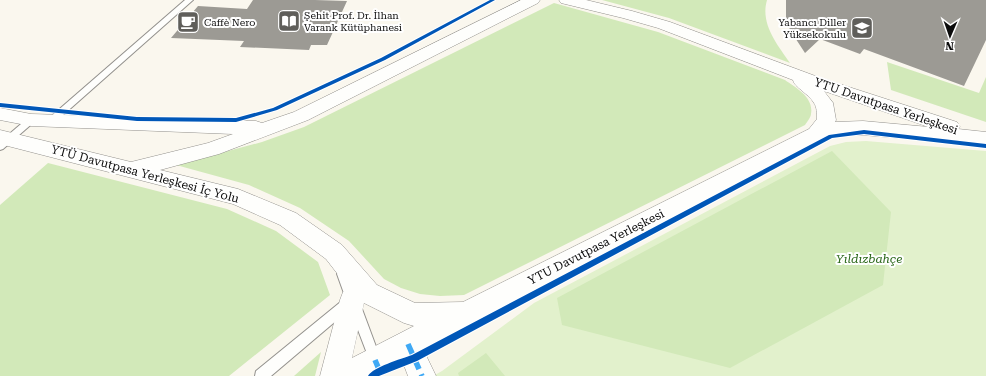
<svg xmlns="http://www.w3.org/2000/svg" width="986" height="376" viewBox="0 0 986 376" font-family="'Roboto Serif',serif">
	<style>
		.green { fill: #e2f1cc }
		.forest { fill: #d2e9b9 }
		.building { fill: #9c9a94 }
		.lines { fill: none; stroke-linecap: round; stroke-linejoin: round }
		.lane-casing { stroke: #93918d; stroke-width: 2 }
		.street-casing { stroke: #93918d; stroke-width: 1 }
		.lane { fill: #fefefc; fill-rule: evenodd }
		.street { fill: #fefefc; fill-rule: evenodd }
		.quiet { stroke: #3fa9f5; stroke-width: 5.5; stroke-dasharray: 11 5.5; stroke-linecap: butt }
		.cycleway-casing { stroke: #fff; stroke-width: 2 }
		.cycleway { fill: #0057b8; fill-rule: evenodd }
		.labels { text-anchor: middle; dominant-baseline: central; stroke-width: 4; stroke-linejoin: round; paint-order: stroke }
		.far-poi-label { font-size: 10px; fill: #0b0b0b; stroke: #fff; text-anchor: start }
		.street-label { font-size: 12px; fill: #0b0b0b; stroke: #fff }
		.park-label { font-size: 12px; font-style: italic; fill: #286617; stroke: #fff }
	</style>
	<rect width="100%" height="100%" fill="#faf7ee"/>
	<!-- green -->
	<path class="green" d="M866,141L986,151V376H433L442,371L534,303L830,146L846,142Z"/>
	<!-- forest -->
	<path class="forest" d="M602,0H767C760,24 777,44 790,63L669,18Z
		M554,3L658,32L785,80C796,88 814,97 811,114C811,117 807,122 805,125L464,295L440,296L420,294L401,288L384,279L349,241L300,208L249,185L176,165L262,142L304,127Z
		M887,62L979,93L986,77V122L891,90Z
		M832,151L891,212L883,285L730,368L562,325L557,298Z
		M48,163L227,209L276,231L318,262L330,295L229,376H0V205Z
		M321,352L315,376H294Z
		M486,353L505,376H459L458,373Z"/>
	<!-- building -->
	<path class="building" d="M253,0H315L347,1L327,45H311L309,50L240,47L244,41L171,38L198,6L247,9Z
		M786,0H986V40L964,86L864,49L860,54L820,39L805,53L790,30L786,18Z"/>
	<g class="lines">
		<!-- lane casing -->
		<g class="lane-casing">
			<path id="lane" d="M185,0H193L54,123H48L47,121L48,119Z
				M31,117L34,118L35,120L34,122L3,149L0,150V142L28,118Z
				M343,269L347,271L349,274L381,360L379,364L375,366L371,364L350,309L271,376H255L256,371L343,300L346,299L337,274L339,271Z"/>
		</g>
		<!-- street casing -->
		<g class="street-casing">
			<path id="street" d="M521,0H540L538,3L308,120L219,154L160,170L238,189L296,213L342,245L377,285L415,303L463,302L809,129L817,119C817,114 817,107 814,103C809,94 794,87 793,80L658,28L623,18L561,3L559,0H586L632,11L670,22L818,77L957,122L960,127L958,129L986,132V144L982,145L863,135L835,136L822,139L423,349L436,376H408L402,360L372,376H320L340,300L343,292L350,290L326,259L280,225L233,204L0,144V130L131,162L208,143L233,134L31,126L0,120V108L31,114L256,121L262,123L294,112ZM824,91L929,127L863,121L835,122L836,120L833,103ZM364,303L404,323L414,326L352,358Z"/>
		</g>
		<!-- lane -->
		<use href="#lane" class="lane"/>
		<!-- street -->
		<use href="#street" class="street"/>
		<!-- quiet -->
		<path class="quiet" d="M408,344L422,376
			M375,360L381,374"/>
		<!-- cycleway casing -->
		<g class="cycleway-casing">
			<path id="cycleway" d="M490,0H495L385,60L277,110L236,122L137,121L0,107V103L137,117L236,118L273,108L381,58Z
				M864,130L986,144V148L864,134L832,138L417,361L379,376H368C373,367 401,359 412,355L829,135Z"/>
		</g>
		<!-- cycleway -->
		<use href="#cycleway" class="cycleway"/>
	</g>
	<!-- icons -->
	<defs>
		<g id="library-square" transform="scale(1.15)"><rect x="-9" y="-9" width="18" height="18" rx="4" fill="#5f5e5a" stroke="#fff"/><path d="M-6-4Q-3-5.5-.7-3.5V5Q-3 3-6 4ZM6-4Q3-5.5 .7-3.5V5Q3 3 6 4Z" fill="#fff"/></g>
		<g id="cafe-square" transform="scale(1.15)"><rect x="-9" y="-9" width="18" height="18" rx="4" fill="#5f5e5a" stroke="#fff"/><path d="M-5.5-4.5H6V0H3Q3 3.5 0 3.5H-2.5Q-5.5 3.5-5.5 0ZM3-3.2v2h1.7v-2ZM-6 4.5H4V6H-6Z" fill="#fff"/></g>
		<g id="university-square" transform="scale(1.15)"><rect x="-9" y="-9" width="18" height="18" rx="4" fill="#5f5e5a" stroke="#fff"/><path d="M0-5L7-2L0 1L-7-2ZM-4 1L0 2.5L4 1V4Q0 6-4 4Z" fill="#fff"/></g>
	</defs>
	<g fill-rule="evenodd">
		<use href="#library-square" x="289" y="21"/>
		<use href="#cafe-square" x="188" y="22"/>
		<use href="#university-square" x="862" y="28"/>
	</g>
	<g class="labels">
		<!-- far-poi labels -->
		<g class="far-poi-label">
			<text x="304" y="15">Şehit Prof. Dr. İlhan<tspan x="304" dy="12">Varank Kütüphanesi</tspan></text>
			<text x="204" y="22">Caffè Nero</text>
			<text x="846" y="22" text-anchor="end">Yabancı Diller<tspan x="846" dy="12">Yüksekokulu</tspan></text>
		</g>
		<!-- street labels -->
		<g class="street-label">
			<text transform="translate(886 106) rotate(19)">YTU Davutpasa Yerleşkesi</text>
			<text transform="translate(145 174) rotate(15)">YTÜ Davutpasa Yerleşkesi İç Yolu</text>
			<text transform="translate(596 247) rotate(-27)">YTU Davutpasa Yerleşkesi</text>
		</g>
		<!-- park labels -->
		<g class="park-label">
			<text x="869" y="259">Yıldızbahçe</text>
		</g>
	</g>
	<!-- north arrow -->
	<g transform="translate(950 36) rotate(182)" stroke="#ffffff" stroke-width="3" paint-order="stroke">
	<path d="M0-3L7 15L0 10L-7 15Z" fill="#0b0b0b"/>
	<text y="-6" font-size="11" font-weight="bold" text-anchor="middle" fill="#0b0b0b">N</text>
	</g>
</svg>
